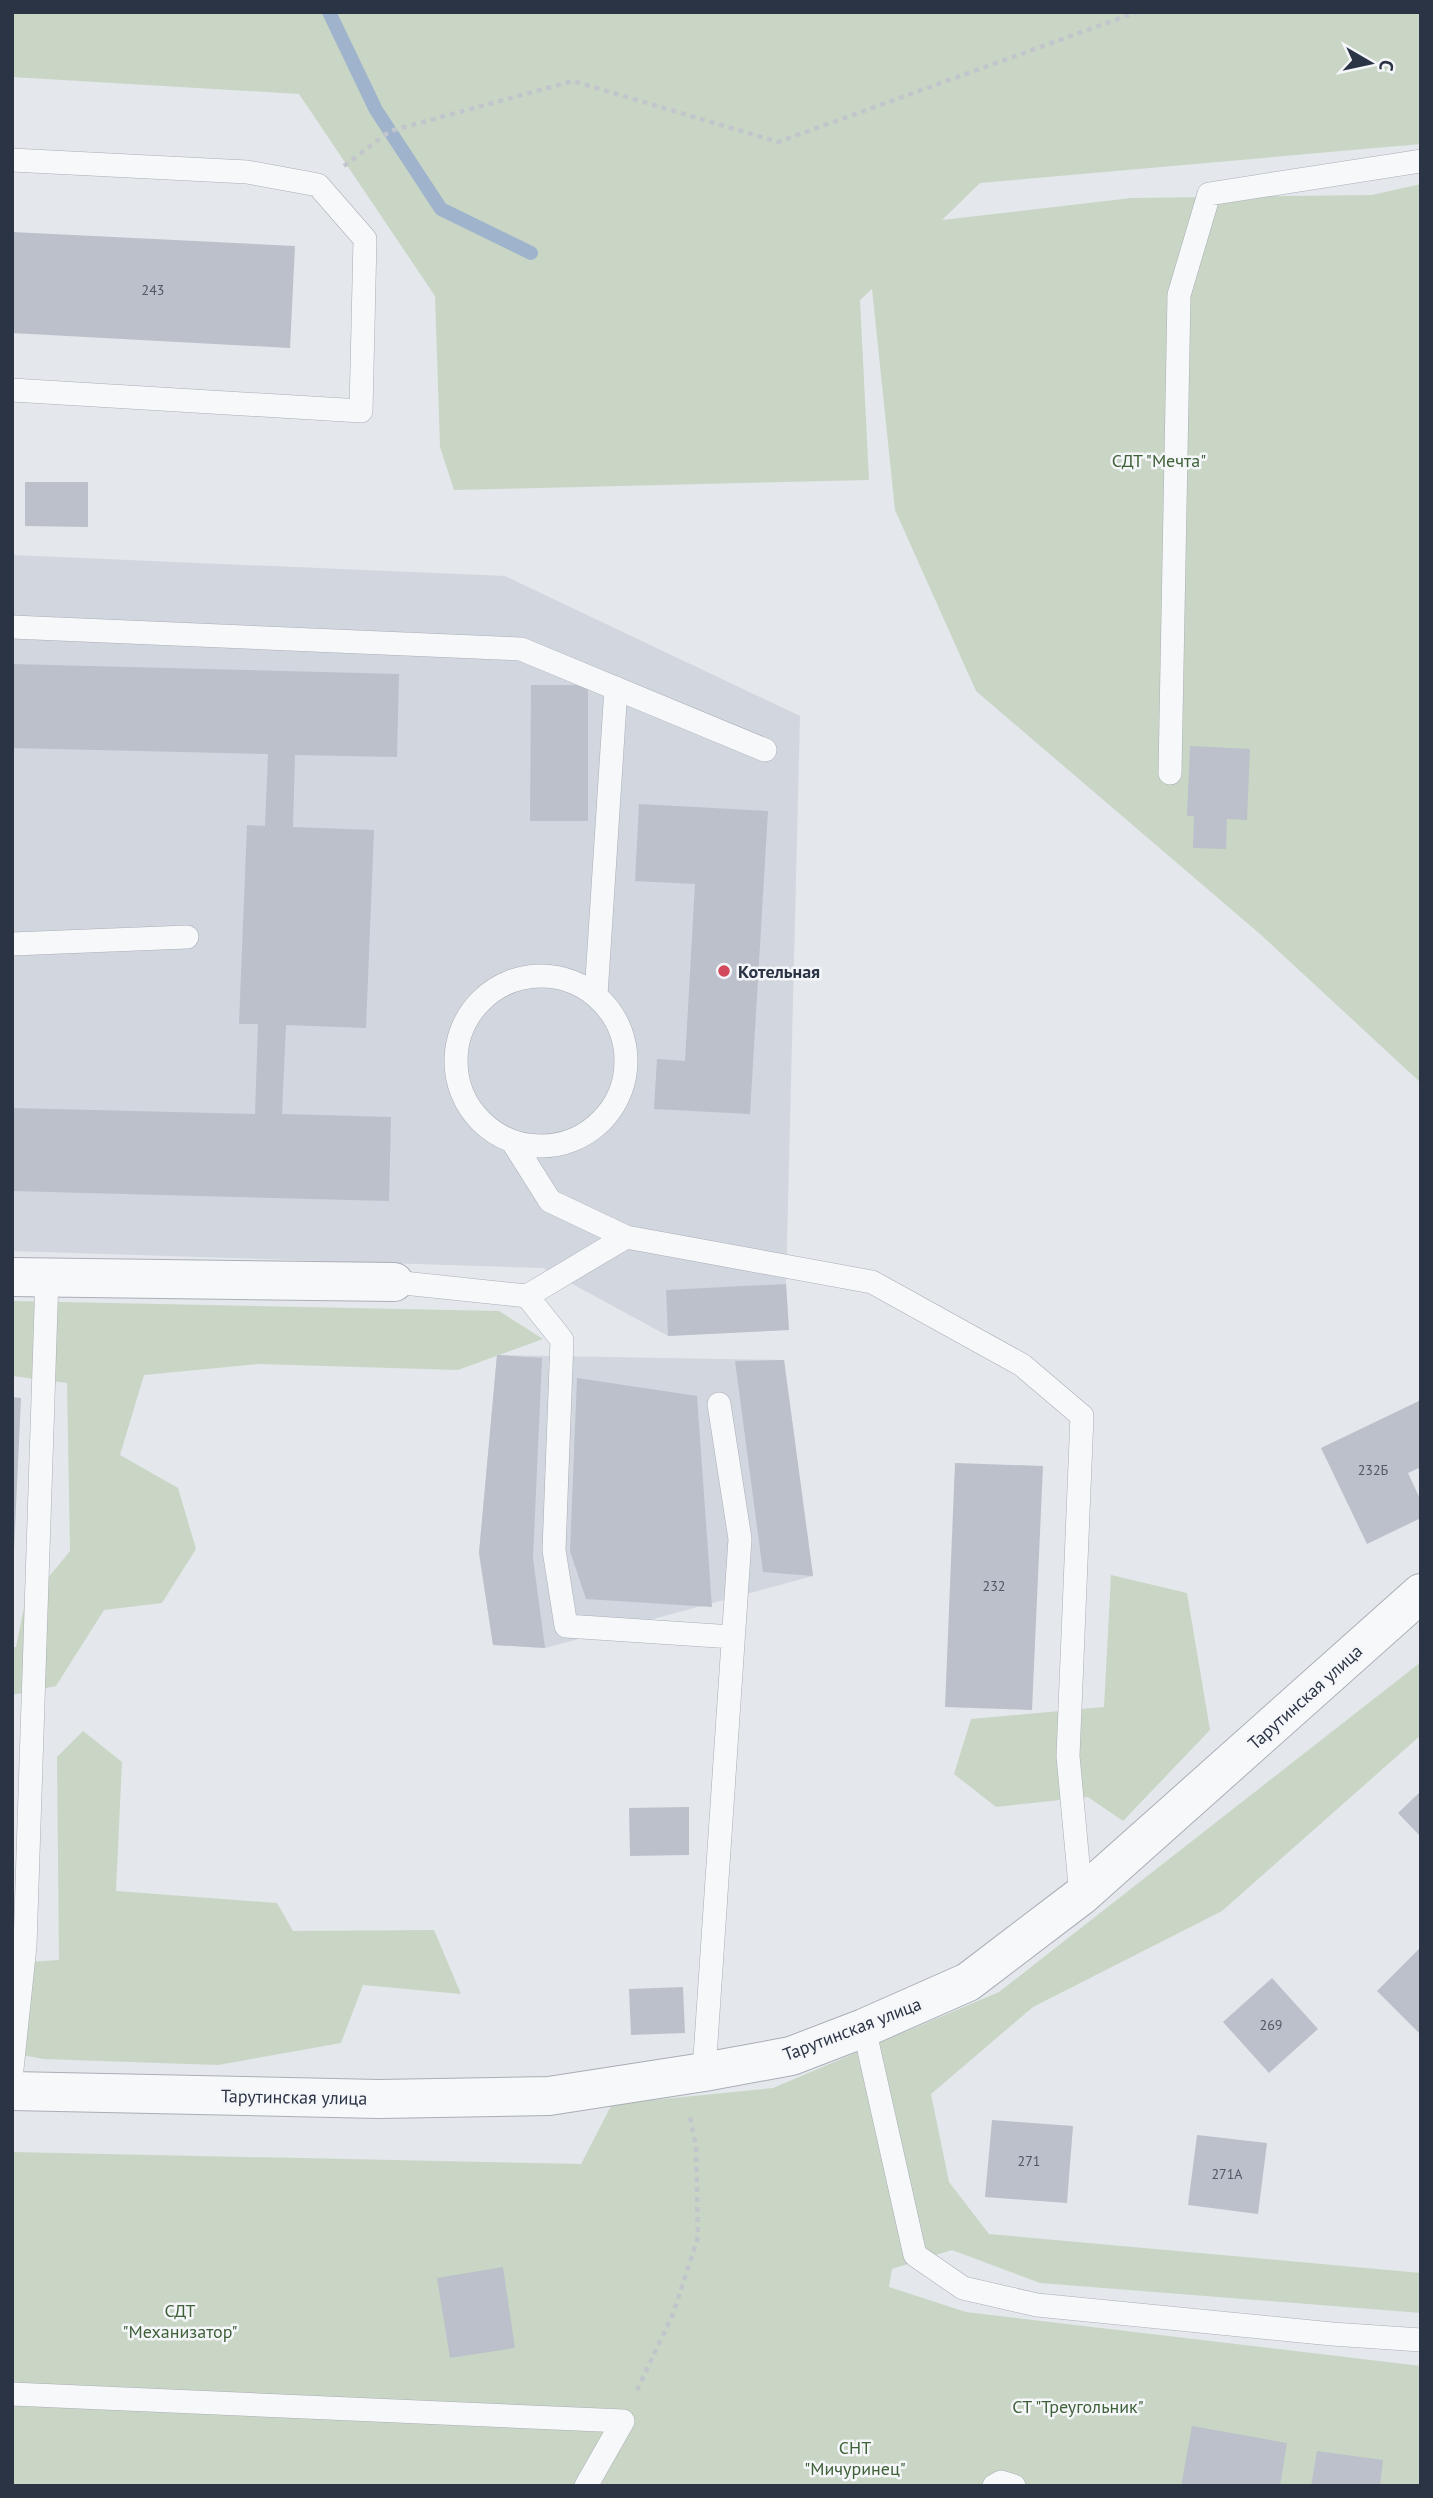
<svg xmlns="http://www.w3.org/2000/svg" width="1433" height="2498" viewBox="0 0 1433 2498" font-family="'PT Sans',sans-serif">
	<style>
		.built { fill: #d2d6de }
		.green { fill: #c9d6c5 }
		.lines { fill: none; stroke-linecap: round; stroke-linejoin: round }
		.stream { stroke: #9fb4cc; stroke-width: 14 }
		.building { fill: #bbc0ca }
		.lane-casing { stroke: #a9aeb7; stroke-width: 24 }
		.street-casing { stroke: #a9aeb7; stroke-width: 40 }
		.path { stroke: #c2c5cb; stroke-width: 4.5; stroke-dasharray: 5 5; stroke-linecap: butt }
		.lane { stroke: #f7f8fa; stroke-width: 23 }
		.street { stroke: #f7f8fa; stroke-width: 38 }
		.poi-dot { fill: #d1495b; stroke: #f4f6f9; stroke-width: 2.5 }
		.labels { text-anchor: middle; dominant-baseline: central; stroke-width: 5; stroke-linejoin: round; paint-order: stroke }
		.number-label { font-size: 14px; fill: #4f5766 }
		.park-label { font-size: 18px; fill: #3f6138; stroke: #f4f6f9 }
		.poi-label { font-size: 18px; font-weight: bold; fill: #2b3445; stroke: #f4f6f9; text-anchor: start }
		.street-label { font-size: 18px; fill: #2b3445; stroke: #f4f6f9 }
	</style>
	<rect width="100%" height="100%" fill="#e4e7ec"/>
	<!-- built -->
	<path class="built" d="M12,555L505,576L800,716L786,1284L789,1330L668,1336L543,1268L12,1251Z
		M497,1355L784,1360L813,1576L545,1648L493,1645L479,1553Z"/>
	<!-- green -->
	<path class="green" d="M12,12H1421V144L980,183L942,220L1131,198L1372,195L1421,184V1083L1260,934L976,691L895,510L872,289L860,300L869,480L454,490L440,447L435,296L299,94L12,77Z
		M12,1301L499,1311L543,1339L458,1370L259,1364L144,1375L120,1455L178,1488L196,1549L162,1603L104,1610L56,1686L12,1695V1647H16L24,1607L70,1551L67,1383L12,1376Z
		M1111,1575L1187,1593L1210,1730L1123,1821L1088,1797L996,1807L954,1774L971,1719L1104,1707Z
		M1421,1662V1735L1222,1911L1033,2007L931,2094L949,2182L989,2234L1421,2273V2313L1040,2283L952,2250L892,2269L889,2287L966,2312L1421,2366V2486H12V2152L581,2164L612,2104L773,2088L999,1992Z
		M83,1731L122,1762L116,1891L277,1903L293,1931L434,1930L461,1994L363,1985L341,2043L218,2065L43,2059L12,2053V1963L59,1960L57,1757Z"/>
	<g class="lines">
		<!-- stream -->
		<path class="stream" d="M329,12L376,110L441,209L531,253"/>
	</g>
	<!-- building -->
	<path class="building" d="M12,232L295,246L290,348L12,333Z
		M25,482H88V527L25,526Z
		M12,664L399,674L397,757L295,755L293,827L374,830L366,1028L286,1025L282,1114L391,1117L389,1201L12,1191V1108L255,1114L258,1024H239L247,825L265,826L268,754L12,748Z
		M531,685H588V821H530Z
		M1190,746L1250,749L1247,820L1227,819L1226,849L1193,848L1194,816H1187Z
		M639,804L768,811L750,1114L654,1109L657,1059L685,1061L695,884L635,881Z
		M786,1284L789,1330L668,1336L666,1290Z
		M497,1355L542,1358L533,1558L545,1648L493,1645L479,1553Z
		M784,1360L813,1576L763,1572L735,1361Z
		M577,1378L697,1396L712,1607L586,1599L570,1551Z
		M12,1397L21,1398L14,1550H12Z
		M1421,1400V1467L1408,1473L1421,1501V1518L1367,1544L1321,1448Z
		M955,1463L1043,1466L1032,1710L945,1707Z
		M1421,1791V1837L1398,1813Z
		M689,1807V1855L630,1856L629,1808Z
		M1421,1947V2032L1419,2033L1377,1991Z
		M1272,1978L1318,2029L1269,2073L1223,2022Z
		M683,1987L685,2033L631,2035L629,1989Z
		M992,2120L1073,2126L1067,2203L985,2197Z
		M1197,2135L1267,2143L1258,2214L1188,2205Z
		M503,2267L515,2348L450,2358L437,2278Z
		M1192,2426L1287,2443L1280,2486H1181Z
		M1317,2451L1383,2460L1380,2486H1311Z"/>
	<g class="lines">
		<!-- lane casing -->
		<g class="lane-casing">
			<path id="lane" d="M12,160L247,172L318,185L365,239L361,411L12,390
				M12,627L521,649L765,750
				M1170,773L1179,295L1209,194L1421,161
				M12,944L187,937
				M456 1061a85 85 0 1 1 170 0a85 85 0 1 1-170 0Z
				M596,995L616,688
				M514,1144L550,1201L626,1237L872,1282L1022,1365L1082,1416L1068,1756L1081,1896
				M394,1282L527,1296L626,1237
				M527,1296L562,1340L554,1550L566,1626L733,1637
				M864,2028L915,2255L963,2288L1037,2305L1332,2334L1421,2340
				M12,2069L25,1946L47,1277
				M704,2072L740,1539L719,1404
				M12,2394L623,2421L586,2486
				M994,2486L1001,2482L1014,2486"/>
		</g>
		<!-- street casing -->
		<g class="street-casing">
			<path id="street" d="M12,1277L394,1282
				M12,2091L379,2099L549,2096L704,2072L791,2056L864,2028L968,1982L1081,1896L1421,1593"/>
		</g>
		<!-- path -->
		<path class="path" d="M344,166L390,131L573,81L778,142L1137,12
			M637,2390L673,2314L698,2237L696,2147L690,2117"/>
		<!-- lane -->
		<use href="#lane" class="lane"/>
		<!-- street -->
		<use href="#street" class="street"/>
	</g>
	<!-- markers -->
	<circle class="poi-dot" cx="724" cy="971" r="7"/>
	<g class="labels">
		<!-- number labels -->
		<g class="number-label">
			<text x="153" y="290">243</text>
			<text x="1373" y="1470">232Б</text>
			<text x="994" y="1586">232</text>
			<text x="1271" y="2025">269</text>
			<text x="1029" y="2161">271</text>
			<text x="1227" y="2174">271А</text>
		</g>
		<!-- park labels -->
		<g class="park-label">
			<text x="1159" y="460">СДТ "Мечта"</text>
			<text x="180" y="2310">СДТ<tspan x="180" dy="21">"Механизатор"</tspan></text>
			<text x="1078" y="2406">СТ "Треугольник"</text>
			<text x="855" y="2447">СНТ<tspan x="855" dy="21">"Мичуринец"</tspan></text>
		</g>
		<!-- poi labels -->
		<g class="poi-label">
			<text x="738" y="971">Котельная</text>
		</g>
		<!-- street labels -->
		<g class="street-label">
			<text transform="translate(1305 1697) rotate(-42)">Тарутинская улица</text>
			<text transform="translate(852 2029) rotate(-21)">Тарутинская улица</text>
			<text transform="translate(294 2097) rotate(1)">Тарутинская улица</text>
		</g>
	</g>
	<!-- border -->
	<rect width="1433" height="2498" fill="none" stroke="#2b3445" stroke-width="28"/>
	<!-- north arrow -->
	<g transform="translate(1370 63) rotate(99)" stroke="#f4f6f9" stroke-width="5" paint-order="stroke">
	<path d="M0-5L12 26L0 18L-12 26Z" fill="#2b3445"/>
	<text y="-10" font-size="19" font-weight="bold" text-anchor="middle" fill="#2b3445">С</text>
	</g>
</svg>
